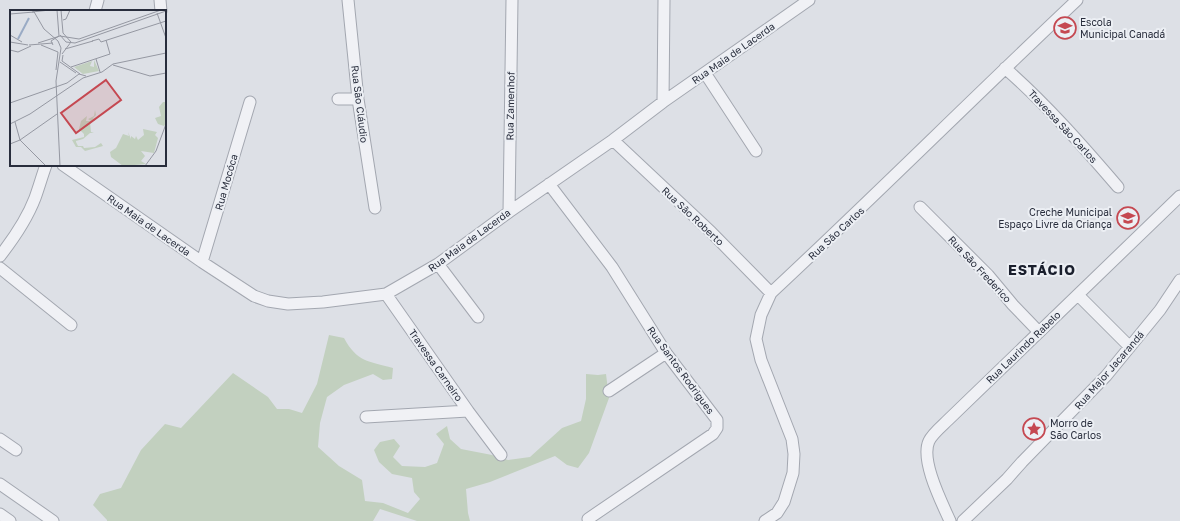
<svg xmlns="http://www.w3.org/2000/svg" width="1180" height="521" viewBox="0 0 1180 521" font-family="'Golos Text',sans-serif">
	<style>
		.green { fill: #c2d0bf }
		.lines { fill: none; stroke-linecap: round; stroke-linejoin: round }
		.minor-casing { stroke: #a3a7b0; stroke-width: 13 }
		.minor { stroke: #f0f1f5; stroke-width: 11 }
		.labels { text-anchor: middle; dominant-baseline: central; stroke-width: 4; stroke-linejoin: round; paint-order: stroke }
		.poi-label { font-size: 10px; fill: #282d3c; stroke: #eceff4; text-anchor: start }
		.street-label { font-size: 10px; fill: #282d3c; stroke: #eceff4 }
		.district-label { font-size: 14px; font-weight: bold; letter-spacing: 1px; fill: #1a1f2d; stroke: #eceff4 }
		.inset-river { fill: none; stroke: #9aabc5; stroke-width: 2 }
		.inset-road { fill: none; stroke: #9598a2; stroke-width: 1 }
		.view { fill: #c54851; fill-opacity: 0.15; stroke: #c54851; stroke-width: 2 }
		.inset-edge { fill: none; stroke: #282d3c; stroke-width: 2 }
	</style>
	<rect width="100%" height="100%" fill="#dde0e6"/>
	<!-- green -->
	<path class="green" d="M329,335L344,338C357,362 368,361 393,368L392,379L383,380L373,374L344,385L327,397L320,423L318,447L339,466L362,480L365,501L383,503L408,513L420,499L414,492L412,478L392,474L379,462L374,450L380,442L394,439L400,446L393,457L402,466L425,467L437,463L444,444L436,434L447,426L450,439L461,449L492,455L508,460L530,457L562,428L581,421L586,399V374L598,375L606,374L609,398L589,453L578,468L567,465L555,456L490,482L466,489L468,513L470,521H417L380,509L373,521H107V520L93,505L100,494L121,488L141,450L165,424L181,428L233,373L268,397L277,409H289L302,413L317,384Z"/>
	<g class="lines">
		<!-- minor casing -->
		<g class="minor-casing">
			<path id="minor" d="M160,0L161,11
				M348,0L358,99L375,208
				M95,11L98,0
				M1005,68C1046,104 1082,145 1118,187
				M705,73L756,151
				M338,99H358
				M663,102L664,0
				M613,140L711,232L771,293
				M63,165L202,262L254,296L268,301L288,304L323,302L386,294L438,264L509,212L613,140L663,102L809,0
				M549,184L612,267L666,353L717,420V428L713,434L588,519
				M920,207L988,275L1013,305L1039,332
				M509,212L512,0
				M0,256C14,238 27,219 35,198C39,187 42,176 46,165
				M202,262L250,102
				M438,264L478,317
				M0,268L71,325
				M1078,295L1130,347
				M609,391L666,353
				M468,411L501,455
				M366,417L468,411L386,294
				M0,439L16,450
				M0,484L53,521
				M0,514L10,521
				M765,521L777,513L784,502L793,473L794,454L792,439L761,360L756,339L761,315L771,293C874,197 974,97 1077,0
				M950,521C942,503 920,460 929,441C932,434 943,425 948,420L1180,196
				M963,521L1007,479L1022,462L1106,376L1160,310L1180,280"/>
		</g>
		<!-- minor -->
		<use href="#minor" class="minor"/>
	</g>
	<!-- icons -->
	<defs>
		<g id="school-ring" transform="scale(1.15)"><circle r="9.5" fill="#eceff4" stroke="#c54851" stroke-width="1.5"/><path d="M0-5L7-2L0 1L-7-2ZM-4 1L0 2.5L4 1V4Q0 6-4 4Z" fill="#c54851"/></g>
		<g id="sight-ring" transform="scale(1.15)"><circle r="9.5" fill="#eceff4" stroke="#c54851" stroke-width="1.5"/><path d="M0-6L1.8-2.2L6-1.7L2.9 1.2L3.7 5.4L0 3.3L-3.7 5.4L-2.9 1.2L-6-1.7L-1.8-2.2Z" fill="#c54851"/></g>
	</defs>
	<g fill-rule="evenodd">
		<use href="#school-ring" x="1065" y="28"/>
		<use href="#school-ring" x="1128" y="218"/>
		<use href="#sight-ring" x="1034" y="429"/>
	</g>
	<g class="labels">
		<!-- poi labels -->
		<g class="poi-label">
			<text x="1080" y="22">Escola<tspan x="1080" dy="12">Municipal Canadá</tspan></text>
			<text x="1112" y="212" text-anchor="end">Creche Municipal<tspan x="1112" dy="12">Espaço Livre da Criança</tspan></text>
			<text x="1050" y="423">Morro de<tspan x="1050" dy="12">São Carlos</tspan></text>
		</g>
		<!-- street labels -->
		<g class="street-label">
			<text transform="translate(733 53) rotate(-35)">Rua Maia de Lacerda</text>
			<text transform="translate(360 104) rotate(83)">Rua São Cláudio</text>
			<text transform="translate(510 106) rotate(-89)">Rua Zamenhof</text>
			<text transform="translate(1063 126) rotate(47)">Travessa São Carlos</text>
			<text transform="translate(226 182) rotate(-74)">Rua Mocóca</text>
			<text transform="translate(693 216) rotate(43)">Rua São Roberto</text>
			<text transform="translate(149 225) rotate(35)">Rua Maia de Lacerda</text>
			<text transform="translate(836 233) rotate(-43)">Rua São Carlos</text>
			<text transform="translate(469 240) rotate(-36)">Rua Maia de Lacerda</text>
			<text transform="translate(980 269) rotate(47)">Rua São Frederico</text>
			<text transform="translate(1023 347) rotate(-44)">Rua Laurindo Rabelo</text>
			<text transform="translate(436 365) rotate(55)">Travessa Carneiro</text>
			<text transform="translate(681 370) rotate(54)">Rua Santos Rodrigues</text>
			<text transform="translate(1109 370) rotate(-49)">Rua Major Jacarandá</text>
		</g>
		<!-- district labels -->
		<g class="district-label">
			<text x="1042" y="269">ESTÁCIO</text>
		</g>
	</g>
	<!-- overview -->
	<g transform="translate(10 10)">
		<rect width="156" height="156" fill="#dde0e6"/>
		<path d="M84,50L89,61L73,64L64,57L82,51L80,56L84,57ZM153,92H156V114L154,116L148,114L145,108L151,106L149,97ZM85,100L86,105L83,108L85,110L80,112L81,122L84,123H80L73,129L66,131V132L68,136H73L74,138L85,137L91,133L93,136L75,141L71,137H66L62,130L74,127V124L69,119L71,111L77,106L76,111H81L78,109L84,106ZM133,119L147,122L145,125L148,128L144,143L131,141L135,146L131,151L136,154L113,156L101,147L100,142L106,138L113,124L119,126L118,122L121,129V126L125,129L126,126L128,130L134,125Z" fill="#c2d0bf"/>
		<path class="inset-river" d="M8,29L19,8"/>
		<path class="inset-road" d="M23,0L34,19L48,31L51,38L46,71L50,156M51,0L53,23L61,32L52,44M22,2L40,0M147,3L156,28M0,4L24,2M53,10L56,9L60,0M0,25L12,32M50,25L56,32L65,33L156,1M82,31L89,29L91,32L156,11M0,32L18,35M28,33L50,26L69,29L151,0M19,35L43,33M31,35L48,42L46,60M43,35L41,31L49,26L47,0M55,39L83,31M0,40L8,42L21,36M53,45L52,51L70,64M86,49L90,62M50,52L66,63M103,55L140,66L156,63M61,57L100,44L96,30M0,93L57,73L69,64L76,66M5,112L10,130L36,156M0,114L20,104L73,68L92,62L103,54L156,43M0,134L10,130L47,104M42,156H63M135,156L146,141L156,114"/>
		<path class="view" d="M96,70L111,90L66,123L51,103Z"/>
		<rect width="156" height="156" class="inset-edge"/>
	</g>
</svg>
